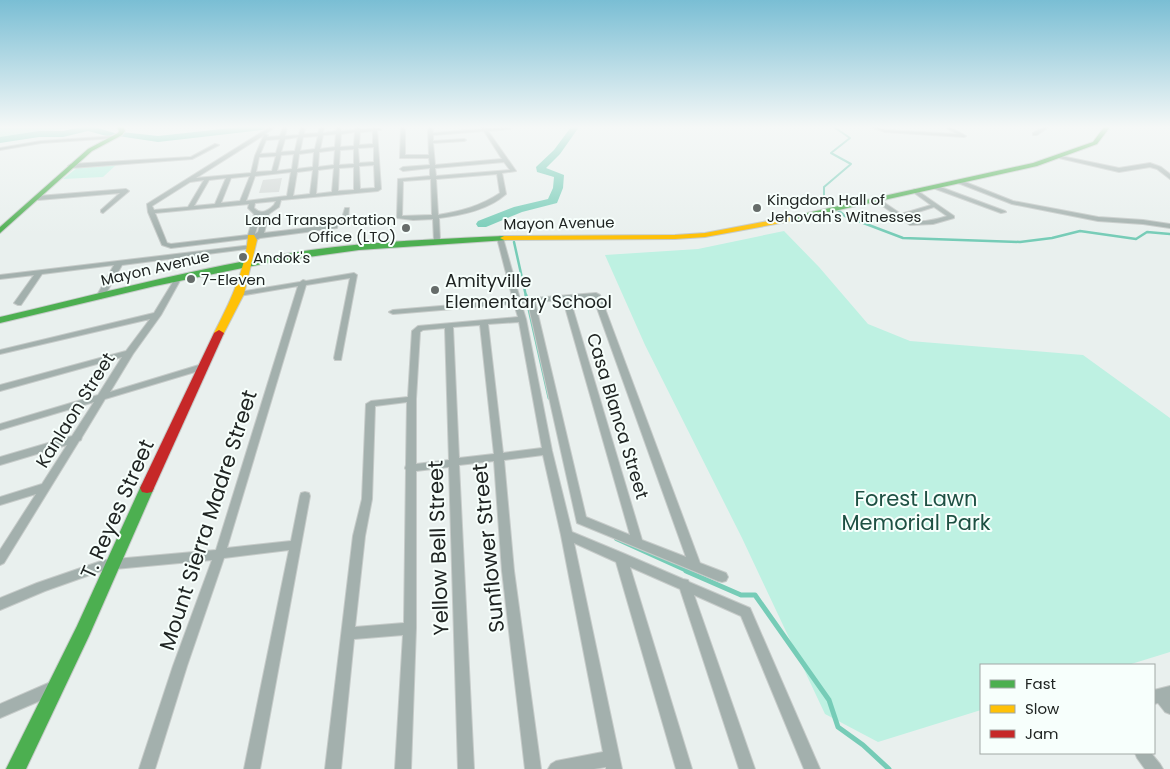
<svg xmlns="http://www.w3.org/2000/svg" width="1170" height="769" viewBox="0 0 1170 769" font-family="Poppins,sans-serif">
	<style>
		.green { fill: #bef1e2 }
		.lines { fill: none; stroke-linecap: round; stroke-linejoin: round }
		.stream-far4 { stroke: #76ccb7; stroke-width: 2 }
		.stream-far3 { stroke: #76ccb7; stroke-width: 2.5 }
		.stream-far2 { stroke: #76ccb7; stroke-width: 3 }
		.stream-far1 { stroke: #76ccb7; stroke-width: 4 }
		.stream { stroke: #76ccb7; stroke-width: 5 }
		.river { fill: #76ccb7; fill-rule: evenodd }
		.building { fill: #d1d7d5 }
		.street-casing { stroke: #c6cbc9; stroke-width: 2 }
		.fast-casing { stroke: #c6cbc9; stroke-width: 2 }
		.slow-casing { stroke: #c6cbc9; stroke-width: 2 }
		.jam-casing { stroke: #c6cbc9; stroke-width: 2 }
		.street { fill: #a3b0ad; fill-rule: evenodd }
		.fast { fill: #4caf50; fill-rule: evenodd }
		.slow { fill: #ffc107; fill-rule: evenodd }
		.jam { fill: #c62828; fill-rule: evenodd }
		.poi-dot { fill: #666c6a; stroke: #f7fffc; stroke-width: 2 }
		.labels { text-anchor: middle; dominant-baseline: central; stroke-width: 4; stroke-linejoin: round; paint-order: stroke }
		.far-poi-label { font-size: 15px; fill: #202523; stroke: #f7fffc; text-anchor: start }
		.far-street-label { font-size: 15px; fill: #202523; stroke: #f7fffc }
		.poi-label { font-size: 18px; fill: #202523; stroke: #f7fffc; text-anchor: start }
		.street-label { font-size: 18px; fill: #202523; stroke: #f7fffc }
		.near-park-label { font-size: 21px; fill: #1e5043; stroke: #f7fffc }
		.near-street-label { font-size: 21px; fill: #202523; stroke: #f7fffc }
	</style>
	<rect width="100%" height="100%" fill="#e9f0ee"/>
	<!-- green -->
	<path class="green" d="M0,127H76L0,139Z
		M116,165L103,177L63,179L78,167Z
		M784,231L819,267L868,324L910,341L1083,355L1170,418V652L1128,665H981V710L878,742L825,714L742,538L645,345L605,255L698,249Z"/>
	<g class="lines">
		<!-- stream-far4 -->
		<path class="stream-far4" d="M827,201L824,199V187L851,164L831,153L850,138L834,127"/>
		<!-- stream-far3 -->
		<path class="stream-far3" d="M826,200L845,216L903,238L1020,242L1052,238L1080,231L1136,239L1147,232L1170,234
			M514,242L526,296"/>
		<!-- stream-far2 -->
		<path class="stream-far2" d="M526,295L527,300
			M528,305L549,398"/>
		<!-- stream-far1 -->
		<path class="stream-far1" d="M616,539L689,572"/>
		<!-- stream -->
		<path class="stream" d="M686,571L741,595H755L829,700L838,727L863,745L889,769"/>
		<!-- river -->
		<path class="river" d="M81,127H94L118,134L122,132L158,136L240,127H266L262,130L158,142L118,136L114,138L88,131L63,137H39L0,143V137L39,131H63Z
			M571,127H579L560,154L546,168L564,175L563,188L557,203L522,212L486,227H478L476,224L478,221L514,207L548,199L553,188L554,177L537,172L536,167L554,150Z"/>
	</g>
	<!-- building -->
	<path class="building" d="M282,178L279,192L259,193L263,180Z"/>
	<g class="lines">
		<!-- street casing -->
		<g class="street-casing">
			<path id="street" d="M270,127H275L265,134L268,135L267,137L280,136L283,127H287L285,136L299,135L301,127H305L304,134L318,133L320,127H324L323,133L336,131L337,127H341V131L355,130L356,127H360V129L373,128V127L381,128V130H377L381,189L378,191L281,200L279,207L269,214L264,233L332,225L334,219L342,218L345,208H349L348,219L339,221L337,228L260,238L256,240L253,238L171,248L162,245L148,212L147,204ZM373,131V144L359,145L360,132ZM355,132L354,146L340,147L341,134ZM336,134L335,147L320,149L323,135ZM264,135L255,156L251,173L196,178ZM318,136L315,149L300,151L303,137ZM298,137L295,151L281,152L285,139ZM280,139L276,153L260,154L266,140ZM374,147V162L359,163L358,148ZM354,149V164L339,165L340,150ZM335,150L334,165L318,167L319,152ZM314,152L313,167L297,169L299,154ZM294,154L292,169L277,171L281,155ZM276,156L272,171L256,172L259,157ZM374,165L375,188L360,189L359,166ZM354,167V190L338,191L339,168ZM334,168L332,192L316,194L318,170ZM313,170L310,194L293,196L297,172ZM291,172L287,196L246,201L255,176ZM250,176L240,201L221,203L231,178ZM226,178L215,204L194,206L209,180ZM204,180L188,207L154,210L152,206L190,182ZM276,201L274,205C268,211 261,215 254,208L255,203ZM249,204L248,208L254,214L248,235L171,244L167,243L155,213ZM260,216H263L258,232L255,234Z
				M401,127H405V155H429L428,127H432L433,133L482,129L481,127H485L486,128L512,127L510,129L488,131L516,171L502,173L506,194C488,210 462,215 439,218L440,241L437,243L434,241L433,219L413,220L397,218L398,179L430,176V168L403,171L400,169L403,167L430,165L429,158H400ZM484,131L502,159L435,165L433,143L464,141L466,140L464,139L433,141V135ZM504,162L510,170L436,176L435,168ZM497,174L500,193C481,206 461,211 438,215L436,179ZM431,179L432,215L402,216L403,181Z
				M871,127H877L885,130L957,134L945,127H950L966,136L964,137L885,132Z
				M1044,127H1049L1037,135H1033V133Z
				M116,136V138H114L41,143L0,150V148L41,141Z
				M215,144L219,145L192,159L71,168L68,166L71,164L191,157Z
				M1061,156L1119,168L1150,163L1161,167L1170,174V179L1157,169L1150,167L1119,172L1059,158V156Z
				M960,180L1013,201L1098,217L1143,220L1170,224V228L1143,224L1098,221L1012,204L958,183L957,182Z
				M935,185L1005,211L1006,212L1001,213L933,188L932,187Z
				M126,189L129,191L128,192L103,213L101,212V210L120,193L38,200L35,198L38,196Z
				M915,189L954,216V218L933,224L910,225L874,200L879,199L901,214L931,205L913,192V190ZM934,207L947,216C934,220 917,225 905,216Z
				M500,236L503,238L520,299L596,293L600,295L700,563L726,573L728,577L726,581L722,582L718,581L577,523L528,303H521L526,319L552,451L572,532L625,554L683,579L688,580L689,582L750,608L820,769H804L741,616L694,595L755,769H739L680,589L630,567L692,769H676L616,562L574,543L622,769H606V767L594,769H548L551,764L556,761L603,752L561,535L543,455L504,460L514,571L541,769H525L502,571L494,461L459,465L474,769H458L449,467L416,471V628L411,769H395L403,635L354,639L341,769H325L353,536L362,499L366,404L371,401L408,397L412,331L418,326L518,317L514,304L393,314L389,312L393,310L513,300L497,238ZM593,297L686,557L642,540L570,299ZM563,300L630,535L586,517L535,302ZM519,322L542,448L503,453L488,324ZM480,325L494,454L459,458L453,327ZM445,328L449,460L416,464V399L420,332L423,330ZM407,402L406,465L405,468L406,470L404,623L355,627L365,536L372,499L375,406Z
				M252,245L254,246V248L122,265L104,297L100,299L96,297L114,265L42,274L21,305H18L14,303L34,275L0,279V275Z
				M354,273L357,275L341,360H335L334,358L350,278L306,285L227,548L291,541L300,496L301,493L305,492L309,493L310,496L260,769H244L289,550L224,558L187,666L155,769H139L173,666L212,560L104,570L45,591L0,610V598L37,583L104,560L216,550L298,286L239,296L235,294L239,292L300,282L303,280L306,281Z
				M179,275L182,277L161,315L133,354L110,392L199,365H205L206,367L205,369L105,399L82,437L81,440L79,441L4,563L0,565V550L36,494L0,505V497L42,484L67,445L0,465V457L72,436L94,402L0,430V424L98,395L122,357L0,391V385L126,351L150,319L0,354V350L154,313L176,277Z
				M53,681L58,683L60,688L58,693L0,718V704Z
				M1170,686V714L1165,712L1158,703L1154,704V690Z
				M1135,753H1151L1160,764L1163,769H1145L1137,758Z"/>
		</g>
		<!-- fast casing -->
		<g class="fast-casing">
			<path id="fast" d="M117,127H123L125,131L122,135L92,151L0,233V227L88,149L118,133L119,131Z
				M1104,127H1110L1097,144L1037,166L789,221L785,219L789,217L1033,163L1093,142Z
				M504,236L508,238L507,240L359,250L272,262L155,286L0,323V317C103,293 206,265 311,250C375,241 440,239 504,236Z
				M147,483L152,484L154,488L89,636L26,769H6L77,626L140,488L142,484Z"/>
		</g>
		<!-- slow casing -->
		<g class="slow-casing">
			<path id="slow" d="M789,217H792V221L705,237L675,239L504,240L500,238L504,236L675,235L705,233Z
				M248,235H254L257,240L244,294L224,333L223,335H215L214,333C230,302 246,269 248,235Z"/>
		</g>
		<!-- jam casing -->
		<g class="jam-casing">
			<path id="jam" d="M219,330L224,333L154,488L152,492L147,493L142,492L140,488L214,333Z"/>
		</g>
		<!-- street -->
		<use href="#street" class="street"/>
		<!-- fast -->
		<use href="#fast" class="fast"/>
		<!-- slow -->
		<use href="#slow" class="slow"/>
		<!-- jam -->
		<use href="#jam" class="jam"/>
	</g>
	<!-- sky -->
	<linearGradient id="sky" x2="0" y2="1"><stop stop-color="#7abed4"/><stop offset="0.54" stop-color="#f5f8f7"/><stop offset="1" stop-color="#f5f8f7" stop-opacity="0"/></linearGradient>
	<rect width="1170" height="235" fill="url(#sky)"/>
	<!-- markers -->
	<g class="poi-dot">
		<circle cx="757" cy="208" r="5"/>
		<circle cx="406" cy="228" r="5"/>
		<circle cx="243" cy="257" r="5"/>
		<circle cx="191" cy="279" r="5"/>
		<circle cx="435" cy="290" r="5"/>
	</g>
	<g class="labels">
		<!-- far-poi labels -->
		<g class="far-poi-label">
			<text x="767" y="199">Kingdom Hall of<tspan x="767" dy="17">Jehovah's Witnesses</tspan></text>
			<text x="396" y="219" text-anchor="end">Land Transportation<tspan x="396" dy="17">Office (LTO)</tspan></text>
			<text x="253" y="257">Andok's</text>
			<text x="201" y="279">7-Eleven</text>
		</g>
		<!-- far-street labels -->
		<g class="far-street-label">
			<text transform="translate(559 223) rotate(-1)">Mayon Avenue</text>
			<text transform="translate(155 268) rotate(-13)">Mayon Avenue</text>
		</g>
		<!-- poi labels -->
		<g class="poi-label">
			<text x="445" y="280">Amityville<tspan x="445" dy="21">Elementary School</tspan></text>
		</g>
		<!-- street labels -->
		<g class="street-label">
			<text transform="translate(75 410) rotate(-58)">Kanlaon Street</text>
			<text transform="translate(618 416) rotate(73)">Casa Blanca Street</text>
		</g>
		<!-- near-park labels -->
		<g class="near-park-label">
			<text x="916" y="498">Forest Lawn<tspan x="916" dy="24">Memorial Park</tspan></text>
		</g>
		<!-- near-street labels -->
		<g class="near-street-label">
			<text transform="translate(117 509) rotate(-66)">T. Reyes Street</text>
			<text transform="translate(208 520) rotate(-72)">Mount Sierra Madre Street</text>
			<text transform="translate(438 548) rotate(-92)">Yellow Bell Street</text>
			<text transform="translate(488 548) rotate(-96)">Sunflower Street</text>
		</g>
	</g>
	<!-- legend -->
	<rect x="980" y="664" width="175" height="90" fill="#f7fffc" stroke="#a1a8a5"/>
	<rect x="990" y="680" width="25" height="8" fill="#4caf50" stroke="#a1a8a5"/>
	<text x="1025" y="689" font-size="15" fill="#202523">Fast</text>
	<rect x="990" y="705" width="25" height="8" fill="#ffc107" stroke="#a1a8a5"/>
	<text x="1025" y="714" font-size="15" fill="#202523">Slow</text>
	<rect x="990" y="730" width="25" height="8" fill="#c62828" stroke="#a1a8a5"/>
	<text x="1025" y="739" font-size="15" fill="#202523">Jam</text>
</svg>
